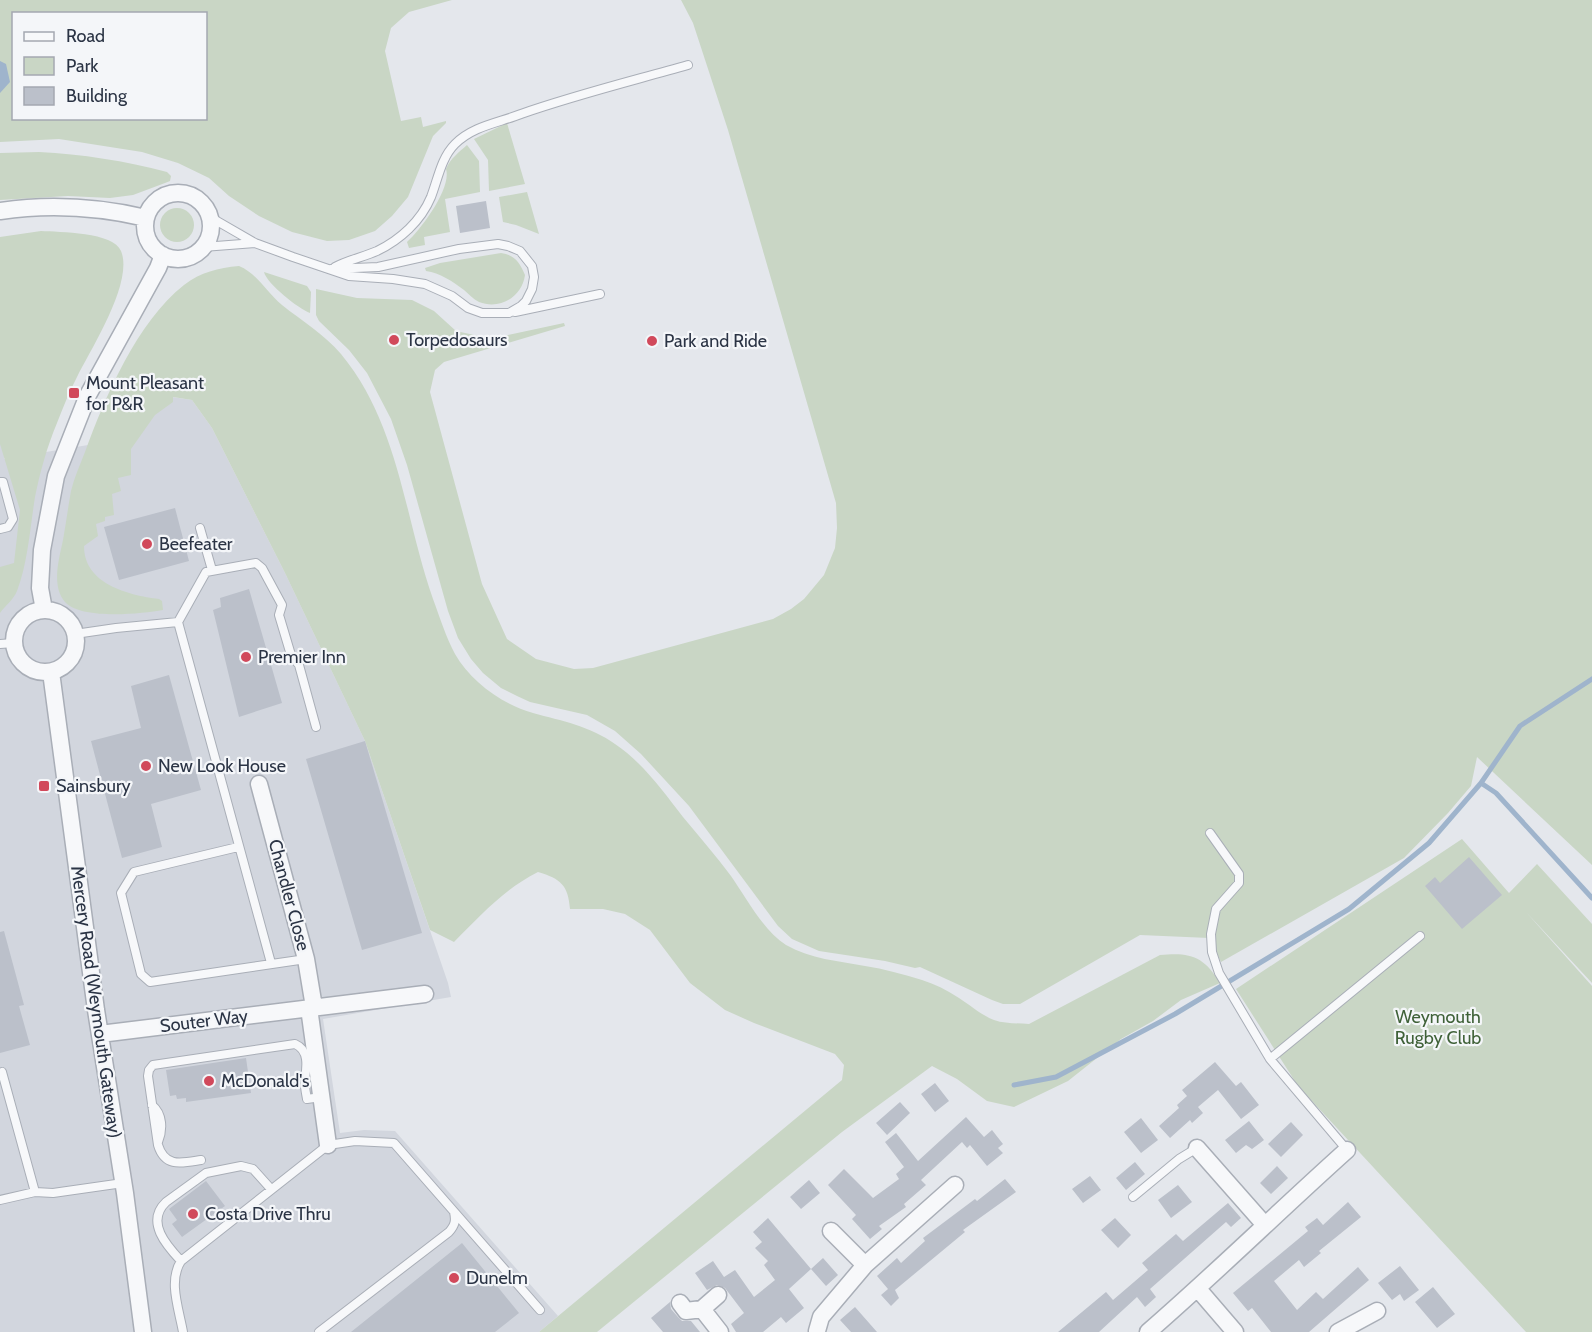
<svg xmlns="http://www.w3.org/2000/svg" width="1592" height="1332" viewBox="0 0 1592 1332" font-family="Cabin,sans-serif">
	<style>
		.built { fill: #d2d6de }
		.green { fill: #c9d6c5; fill-rule: evenodd }
		.water { fill: #9fb4cc }
		.lines { fill: none; stroke-linecap: round; stroke-linejoin: round }
		.stream { stroke: #9fb4cc; stroke-width: 5 }
		.building { fill: #bbc0ca }
		.service-casing { stroke: #a9aeb7; stroke-width: 10 }
		.minor-casing { stroke: #a9aeb7; stroke-width: 19 }
		.service { stroke: #f7f8fa; stroke-width: 8 }
		.minor { stroke: #f7f8fa; stroke-width: 16 }
		.poi-dot { fill: #d1495b; stroke: #f4f6f9; stroke-width: 2 }
		.labels { text-anchor: middle; dominant-baseline: central; stroke-width: 4.5; stroke-linejoin: round; paint-order: stroke }
		.poi-label { font-size: 18px; fill: #2b3445; stroke: #f4f6f9; text-anchor: start }
		.street-label { font-size: 18px; fill: #2b3445; stroke: #f4f6f9 }
		.park-label { font-size: 18px; fill: #3f6138; stroke: #f4f6f9 }
	</style>
	<rect width="100%" height="100%" fill="#e4e7ec"/>
	<!-- built -->
	<path class="built" d="M0,379L7,447L4,459L94,444L172,397L192,400L212,428L285,573L365,741L448,983L451,997L323,1019L340,1133L364,1130L395,1131L558,1316L539,1332H0Z"/>
	<!-- green -->
	<path class="green" d="M0,0H452L409,12L391,28L385,51L401,121L421,117L423,127L446,121V123L433,136L408,197L392,216L375,231L349,240L327,241L292,232L259,216L229,196L209,178L178,163L142,152L59,139L0,142ZM14,14H206V118H14Z
		M681,0H1592V865L1477,757L1471,786L1448,813L1404,858L1221,962L1209,938L1140,935L1020,1004H1003L992,1000L920,967L915,968L885,961L819,951L792,939L778,926L689,806L641,754L615,731L587,715L530,702L517,696L501,688L483,673L471,659L458,638L448,611L407,465L391,419L367,373L349,350L319,321L316,315V289L357,298L412,300L434,311L456,331L488,338L508,335L564,323L565,326L444,362L435,370L430,392L482,584L507,639L536,659L574,669L593,668L773,619L791,609L804,599L824,575L835,548L837,528L836,503L728,130L693,23Z
		M507,123L525,184L489,191L488,160L474,139Z
		M467,145L479,161L480,192L445,199L450,232L424,237L425,245L409,248L407,242C421,229 452,188 446,169C450,159 459,152 467,145Z
		M39,152C82,154 125,161 167,172L171,176L170,181L165,183L133,195L110,198L68,196L0,200V153Z
		M527,192L539,234L516,225L503,222L499,197Z
		M160 225a17 17 0 1 1 34 0a17 17 0 1 1-34 0Z
		M41,231C59,232 114,232 121,251C134,282 91,349 77,377C69,392 63,408 57,423C47,447 40,472 35,497C30,528 28,562 17,591C14,599 5,606 0,613V567L14,563L20,510L0,444V237Z
		M501,253C515,255 520,263 525,275C522,297 500,310 479,302C473,299 469,294 464,290C452,281 440,273 426,271L425,268L440,263Z
		M239,266C258,274 266,292 282,305C302,321 324,334 341,354C399,424 404,516 433,599C440,618 446,637 455,654C471,682 502,704 533,713C562,721 590,726 615,744C642,762 663,791 683,817C699,836 716,856 731,876C747,899 763,930 786,945C811,959 838,961 865,966C884,969 903,974 922,980C935,984 947,990 959,998C970,1005 981,1015 994,1020C1005,1024 1018,1023 1029,1024L1160,955C1190,952 1204,956 1220,983L1181,1000L1153,1021L1121,1039L1068,1081L1014,1107L987,1101L957,1079L932,1066L842,1132L597,1332H539L842,1080L844,1065L835,1054L754,1023L725,1010L690,983L650,930L625,914L603,909H570C568,885 561,879 538,872C504,889 480,916 454,942L430,930L365,741L285,573L212,428L192,400L173,397V402L155,415L131,449V475L118,478L121,491L112,494L114,515L105,517V521L96,524L98,536L84,546C84,584 128,595 159,599L162,601L163,610C140,614 82,620 65,602C51,586 59,559 63,540C66,524 68,507 71,491C74,478 80,465 85,452C105,397 137,322 184,285C201,272 218,268 239,266Z
		M264,272L307,286L311,292L310,313C299,309 267,284 264,272Z
		M1462,839L1509,893L1537,864L1592,924V983L1526,912L1592,986V1332H1526L1298,1086L1236,989Z"/>
	<!-- water -->
	<path class="water" d="M0,61L6,64L10,82L0,93Z"/>
	<g class="lines">
		<!-- stream -->
		<path class="stream" d="M1481,783L1496,793L1592,898
			M1014,1085L1056,1077L1175,1014L1349,909L1429,843L1481,783L1520,726L1592,679"/>
	</g>
	<!-- building -->
	<path class="building" d="M486,201L490,228L460,233L456,206Z
		M175,508L189,561L119,580L104,527Z
		M249,589L282,703L239,717L213,610L221,607L220,598Z
		M169,675L201,790L151,804L162,847L122,858L91,741L141,728L131,686Z
		M365,741L422,933L362,950L306,759Z
		M1469,857L1502,895L1462,929L1425,886L1435,877L1440,883Z
		M4,931L24,1005L19,1006L30,1045L0,1053V932Z
		M246,1058L251,1093L186,1102V1098L177,1099L176,1095L170,1096L166,1070Z
		M1215,1062L1236,1086L1241,1082L1259,1105L1241,1119L1218,1090L1198,1107L1203,1113L1192,1123L1190,1120L1170,1138L1159,1126L1179,1108L1177,1105L1187,1096L1182,1090Z
		M935,1083L949,1101L935,1112L921,1094Z
		M900,1102L910,1113L887,1135L876,1123Z
		M966,1117L984,1137L992,1130L1003,1144L998,1148L1003,1153L987,1166L970,1145L967,1148L962,1142L921,1180L926,1185L904,1204L906,1207L879,1226L882,1229L870,1239L852,1219L856,1215L828,1185L844,1169L873,1198L899,1179L896,1174L904,1167L885,1142L896,1133L918,1161Z
		M1141,1118L1158,1140L1141,1153L1124,1132Z
		M1249,1121L1264,1140L1252,1149L1246,1145L1236,1153L1225,1140Z
		M1291,1122L1303,1135L1281,1157L1268,1144Z
		M1135,1162L1145,1174L1126,1190L1116,1178Z
		M1277,1166L1288,1178L1271,1194L1260,1183Z
		M1090,1176L1101,1190L1083,1203L1072,1189Z
		M1005,1179L1016,1192L963,1230L965,1232L895,1290L899,1298L891,1306L881,1295L888,1289L877,1276L897,1258L901,1263L925,1241L923,1238L975,1199L977,1201Z
		M809,1180L820,1193L801,1209L790,1197Z
		M206,1181L225,1206L182,1237L172,1224L177,1220L169,1209Z
		M1178,1185L1192,1202L1171,1218L1158,1200Z
		M1348,1202L1361,1217L1319,1251L1321,1253L1304,1267L1299,1260L1274,1281L1297,1310L1316,1292L1323,1299L1358,1267L1369,1280L1309,1332H1271L1252,1308L1248,1311L1233,1293L1308,1231L1305,1227L1317,1218L1323,1225Z
		M1228,1203L1241,1218L1231,1227L1226,1222L1150,1289L1156,1297L1145,1307L1137,1297L1099,1332H1058L1106,1292L1113,1300L1148,1270L1142,1263L1176,1234L1183,1241Z
		M768,1218L811,1269L823,1258L838,1275L826,1286L811,1269L789,1289L804,1308L786,1323L781,1317L763,1332H736L731,1324L744,1313L725,1288L717,1285L707,1290L695,1273L713,1261L724,1277L735,1270L754,1297L775,1280L764,1265L768,1261L755,1248L762,1242L753,1232Z
		M1115,1218L1131,1235L1118,1248L1101,1230Z
		M462,1243L519,1313L495,1332H351Z
		M1400,1266L1419,1290L1404,1301L1400,1294L1392,1300L1378,1283Z
		M1433,1287L1455,1314L1437,1328L1415,1302Z
		M670,1302L671,1309L678,1317L682,1321H691L700,1332H663L651,1318Z
		M855,1307L877,1332H851L840,1320Z"/>
	<g class="lines">
		<!-- service casing -->
		<g class="service-casing">
			<path id="service" d="M210,217L255,243L293,257L349,276L393,279L425,284L452,296L468,308L482,313H509L521,306L526,301L532,289L534,277L532,266L520,251L508,246L498,244L459,249L378,267L331,269
				M203,247L255,243
				M335,267C348,260 363,257 377,251C400,240 421,221 431,197C438,179 441,158 455,144C473,126 498,123 521,114C575,95 632,81 688,65
				M515,312L600,294
				M0,482H3L13,519L8,527L0,529
				M200,528L212,570
				M178,622L271,963
				M75,634L116,628L178,622L206,572L256,563L262,568L282,605L279,615L291,655L299,665L316,727
				M0,644L14,643
				M1210,833L1239,874V883L1216,909L1211,934L1212,952L1219,973L1270,1059L1347,1150
				M238,847L134,872L121,893L141,974L150,982L306,959
				M1270,1059L1420,936
				M0,1073L2,1072L35,1192L53,1193L123,1183
				M152,1105C163,1114 163,1130 158,1142
				M201,1160C182,1163 165,1168 158,1145L148,1076L149,1070L153,1065L295,1044C309,1050 307,1066 305,1079C304,1085 306,1093 307,1099L321,1097
				M1133,1197L1179,1159L1197,1148
				M0,1200L35,1192
				M181,1261C167,1246 145,1222 166,1202L206,1173L241,1166L253,1169L271,1189
				M183,1332C179,1309 168,1281 181,1261L328,1145L355,1141L394,1143L540,1310
				M319,1332L449,1232C455,1225 456,1221 454,1212"/>
		</g>
		<!-- minor casing -->
		<g class="minor-casing">
			<path id="minor" d="M145 226a33 33 0 1 1 66 0a33 33 0 1 1-66 0Z
				M0,211C48,204 99,207 146,218
				M44,610L40,588L42,550L56,476L88,395L158,268L163,255
				M14 641a31 31 0 1 1 62 0a31 31 0 1 1-62 0Z
				M51,672L96,1010L125,1193L143,1332
				M259,784L306,959L314,1007
				M309,1008L328,1145
				M100,1034L425,994
				M1197,1148L1264,1224
				M831,1231L865,1265
				M1198,1289L1235,1332
				M680,1303L686,1311L702,1309L720,1332
				M702,1309L718,1295
				M817,1331L821,1317L865,1265L955,1185
				M1148,1332C1216,1273 1280,1210 1347,1150
				M1338,1332L1377,1311"/>
		</g>
		<!-- service -->
		<use href="#service" class="service"/>
		<!-- minor -->
		<use href="#minor" class="minor"/>
	</g>
	<!-- markers -->
	<g class="poi-dot">
		<circle cx="394" cy="340" r="6"/>
		<circle cx="652" cy="341" r="6"/>
		<rect x="68" y="387" width="12" height="12" rx="3"/>
		<circle cx="147" cy="544" r="6"/>
		<circle cx="246" cy="657" r="6"/>
		<circle cx="146" cy="766" r="6"/>
		<rect x="38" y="780" width="12" height="12" rx="3"/>
		<circle cx="209" cy="1081" r="6"/>
		<circle cx="193" cy="1214" r="6"/>
		<circle cx="454" cy="1278" r="6"/>
	</g>
	<g class="labels">
		<!-- poi labels -->
		<g class="poi-label">
			<text x="406" y="340">Torpedosaurs</text>
			<text x="664" y="341">Park and Ride</text>
			<text x="86" y="383">Mount Pleasant<tspan x="86" dy="21">for P&amp;R</tspan></text>
			<text x="159" y="544">Beefeater</text>
			<text x="258" y="657">Premier Inn</text>
			<text x="158" y="766">New Look House</text>
			<text x="56" y="786">Sainsbury</text>
			<text x="221" y="1081">McDonald's</text>
			<text x="205" y="1214">Costa Drive Thru</text>
			<text x="466" y="1278">Dunelm</text>
		</g>
		<!-- street labels -->
		<g class="street-label">
			<text transform="translate(289 895) rotate(75)">Chandler Close</text>
			<text transform="translate(96 1002) rotate(82)">Mercery Road (Weymouth Gateway)</text>
			<text transform="translate(204 1021) rotate(-7)">Souter Way</text>
		</g>
		<!-- park labels -->
		<g class="park-label">
			<text x="1438" y="1017">Weymouth<tspan x="1438" dy="21">Rugby Club</tspan></text>
		</g>
	</g>
	<!-- legend -->
	<rect x="12" y="12" width="195" height="108" fill="#f4f6f9" stroke="#a4a8b1" stroke-width="1.5"/>
	<rect x="24" y="32" width="30" height="9" fill="#f7f8fa" stroke="#a4a8b1" stroke-width="1.5"/>
	<text x="66" y="42" font-size="18" fill="#2b3445">Road</text>
	<rect x="24" y="57" width="30" height="18" fill="#c9d6c5" stroke="#a4a8b1" stroke-width="1.5"/>
	<text x="66" y="72" font-size="18" fill="#2b3445">Park</text>
	<rect x="24" y="87" width="30" height="18" fill="#bbc0ca" stroke="#a4a8b1" stroke-width="1.5"/>
	<text x="66" y="102" font-size="18" fill="#2b3445">Building</text>
</svg>
